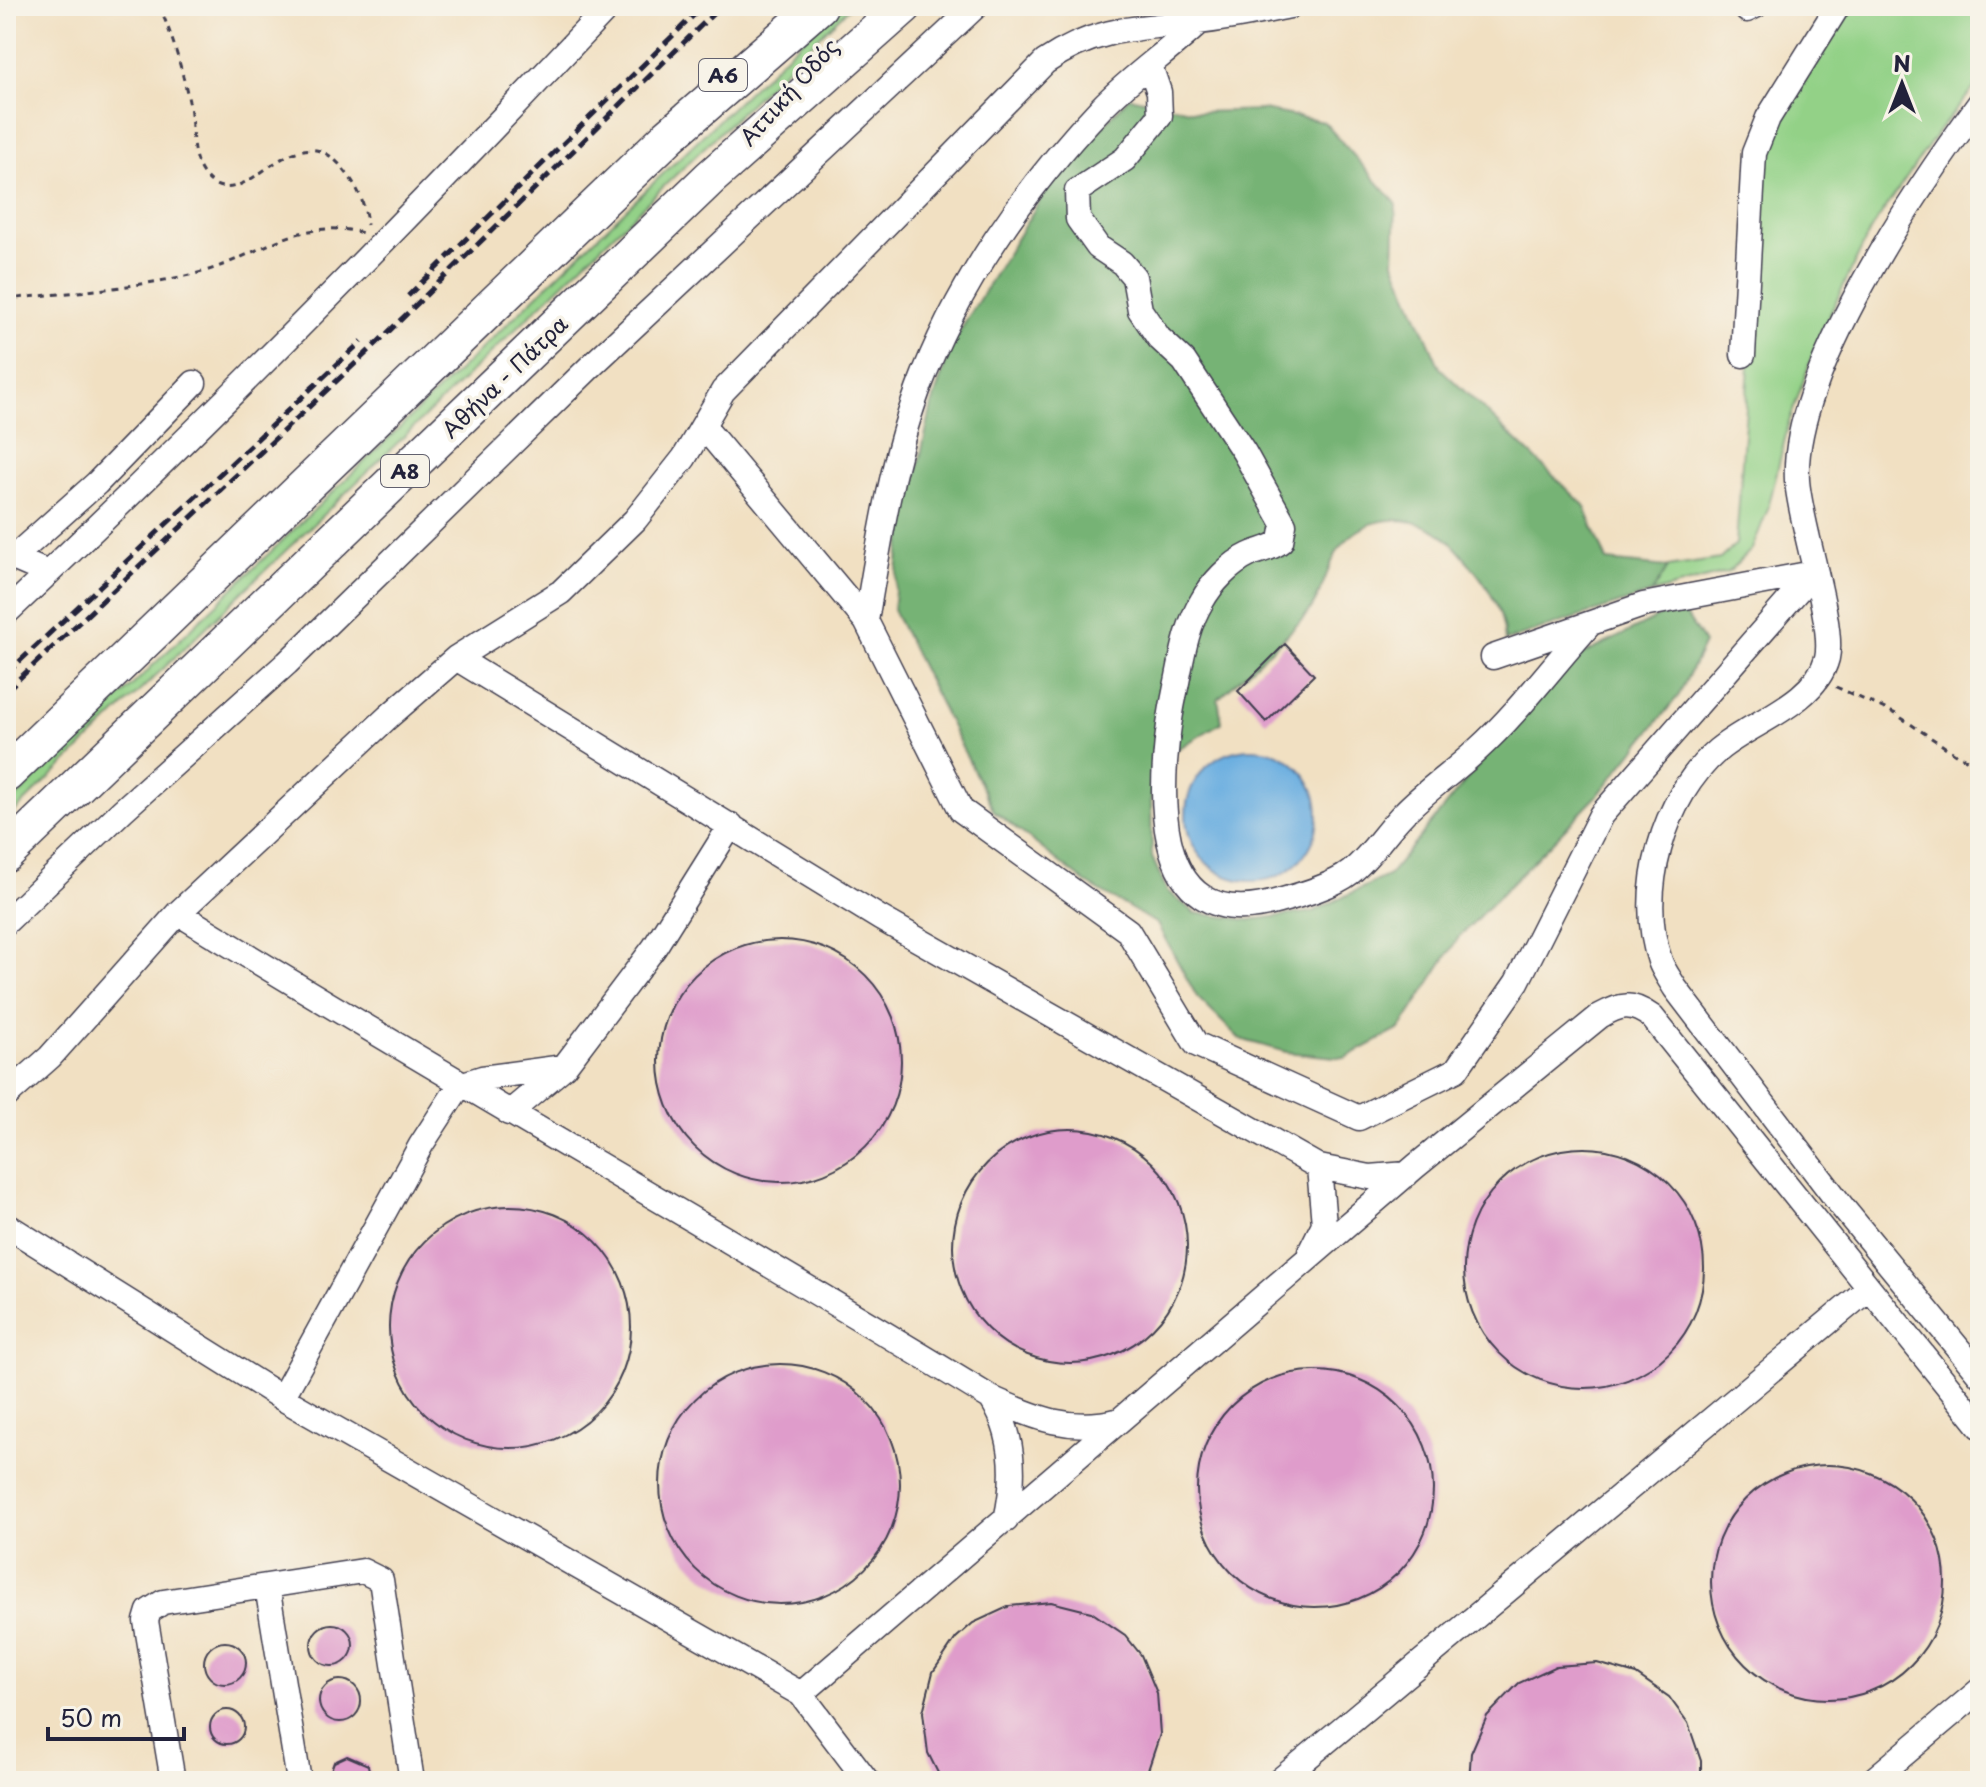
<svg xmlns="http://www.w3.org/2000/svg" width="1986" height="1787" viewBox="0 0 1986 1787" font-family="'Playpen Sans',sans-serif">
	<style>
		.green { fill: #93d187; stroke: #5a7a61; stroke-width: 2 }
		.forest { fill: #76b374; stroke: #4c6a58; stroke-width: 2 }
		.water { fill: #6baee0; stroke: #46688e; stroke-width: 2 }
		.building { fill: #df9ccb }
		.lines { fill: none; stroke-linecap: round; stroke-linejoin: round }
		.minor-casing { stroke: #413e4f; stroke-width: 27 }
		.highway-casing { stroke: #413e4f; stroke-width: 39 }
		.path { stroke: #413e4f; stroke-width: 3; stroke-dasharray: 6 6; stroke-linecap: butt }
		.minor { stroke: #fff; stroke-width: 24 }
		.highway { stroke: #fff; stroke-width: 36 }
		.rail { stroke: #22223b; stroke-width: 5; stroke-dasharray: 12 6; stroke-linecap: butt }
		.labels { text-anchor: middle; dominant-baseline: central; stroke-width: 7; stroke-linejoin: round; paint-order: stroke }
		.shield { fill: #f7f3e8; stroke: #62616f; stroke-width: 2 }
		.shield-label { font-size: 20px; font-weight: bold; fill: #22223b }
		.street-label { font-size: 22px; fill: #22223b; stroke: #f7f3e8 }
	</style>
	<rect width="100%" height="100%" fill="#f7f3e8"/>
	<filter id="ink" filterUnits="userSpaceOnUse"><feTurbulence type="fractalNoise" baseFrequency=".0125" numOctaves="2"/><feDisplacementMap in="SourceGraphic" scale="16" xChannelSelector="R" yChannelSelector="G"/><feConvolveMatrix kernelMatrix="1 2 1 2 8 2 1 2 1" color-interpolation-filters="sRGB"/></filter>
	<filter id="wash" filterUnits="userSpaceOnUse"><feTurbulence type="fractalNoise" baseFrequency=".006" numOctaves="4" result="noise"/><feDisplacementMap in="SourceGraphic" scale="32" xChannelSelector="R" yChannelSelector="G"/><feGaussianBlur stdDeviation="1.8" result="paint"/><feColorMatrix in="noise" values="0 0 0 0 0 0 0 0 0 0 0 0 0 0 0 0 0 1.4 0 .05"/><feComposite in="paint" operator="in"/></filter>
	<g filter="url(#wash)">
		<rect width="100%" height="100%" fill="#f1e0c2"/>
		<!-- green -->
		<path class="green" d="M837,6H851L6,820V807Z
			M1846,6H1980V81L1940,129L1870,231L1819,337L1789,422L1768,509L1752,549L1729,572L1652,593L1668,567L1720,559L1736,544L1753,311L1759,155Z"/>
		<!-- forest -->
		<path class="forest" d="M1129,97L1199,112L1263,110L1324,122L1396,203L1394,262L1440,368L1584,505L1607,561L1668,567L1652,593L1505,641C1503,602 1480,575 1455,547C1423,512 1368,509 1339,549C1326,568 1322,596 1307,614C1280,644 1247,671 1218,699L1222,722L1168,755L1151,794L1152,857L1167,891L1195,913L1249,920L1312,912L1389,875L1558,667L1662,615H1686L1704,643L1679,695L1599,794L1459,937L1400,1029L1345,1058L1286,1052L1240,1039L1197,997L1157,924L1086,883L994,811L893,610L899,553L932,405L952,344L1048,187Z"/>
		<!-- water -->
		<path class="water" d="M1186 815a66 66 0 1 1 132 0a66 66 0 1 1-132 0Z"/>
		<g id="blocks">
			<!-- building -->
			<path class="building" d="M1285,644L1314,675L1266,722L1238,691Z
				M659 1061a121 121 0 1 1 242 0a121 121 0 1 1-242 0Z
				M953 1246a117 117 0 1 1 234 0a117 117 0 1 1-234 0Z
				M1464 1268a120 120 0 1 1 240 0a120 120 0 1 1-240 0Z
				M389 1327a121 121 0 1 1 242 0a121 121 0 1 1-242 0Z
				M660 1484a120 120 0 1 1 240 0a120 120 0 1 1-240 0Z
				M1197 1489a118 118 0 1 1 236 0a118 118 0 1 1-236 0Z
				M1711 1582a117 117 0 1 1 234 0a117 117 0 1 1-234 0Z
				M1051,1602L1091,1612L1125,1635L1141,1655L1157,1693L1160,1734L1147,1773L1142,1781H942L928,1753L923,1712L933,1672L956,1638L973,1623L1010,1606Z
				M311 1645a21 21 0 1 1 42 0a21 21 0 1 1-42 0Z
				M204 1663a21 21 0 1 1 42 0a21 21 0 1 1-42 0Z
				M1597,1663L1636,1674L1669,1697L1688,1723L1701,1761V1781H1469L1471,1753L1487,1716L1519,1683L1556,1666Z
				M319 1701a21 21 0 1 1 42 0a21 21 0 1 1-42 0Z
				M210 1727a17 17 0 1 1 34 0a17 17 0 1 1-34 0Z
				M347,1756L368,1765L371,1781H327L334,1762Z"/>
		</g>
	</g>
	<g filter="url(#ink)">
		<use href="#blocks" fill-opacity="0" stroke="#413e4f" stroke-width="2"/>
		<g class="lines">
			<!-- minor casing -->
			<g class="minor-casing">
				<path id="minor" d="M1747,10L1755,6
					M1150,66L1159,92L1160,116L1125,159L1077,191L1078,219L1098,247L1122,263L1134,277L1140,310L1159,338L1184,361L1244,452L1284,524L1281,541C1270,550 1261,549 1249,555C1230,564 1212,583 1202,601C1186,627 1182,658 1176,687C1158,770 1141,942 1279,901C1301,895 1333,886 1351,872C1371,856 1386,831 1404,813C1426,790 1454,772 1477,750C1518,713 1553,665 1590,624
					M1980,103C1918,187 1791,374 1797,480C1800,525 1835,624 1827,658C1815,704 1751,722 1718,750C1663,797 1636,893 1660,961C1663,970 1670,979 1675,988L1843,1208L1980,1375
					M1743,355L1754,153L1768,118L1838,6
					M703,426L866,621L961,810L1128,931L1196,1044L1359,1118L1456,1070L1517,982L1601,815L1813,573
					M48,573L13,558L97,483L194,383
					M6,613C214,417 413,214 609,6
					M866,621C879,544 891,464 918,390C957,285 1025,188 1102,107C1133,75 1171,50 1203,19
					M1493,657L1643,605L1813,573
					M456,658L880,918L1319,1167L1370,1177L1407,1174
					M178,913C447,1079 722,1233 991,1398C1035,1418 1071,1433 1120,1420
					M6,922L123,810L287,663L589,368L976,6
					M6,1096L50,1057L178,913L388,717L456,658L561,592L635,520L684,458L723,391L1045,62C1096,27 1139,28 1198,22C1229,19 1260,12 1290,6
					M509,1113L564,1067L654,948L731,825
					M6,1225L282,1398L801,1694L867,1781
					M1310,1252L1324,1224L1319,1167
					M282,1398L421,1145L460,1085L482,1078L564,1067
					M991,1398C1015,1435 1016,1477 1006,1520
					M267,1586L299,1781
					M801,1694L1416,1166L1600,1016C1621,1004 1631,1002 1652,1017L1980,1426
					M173,1781L146,1621L149,1611L163,1602L363,1571L381,1580L412,1781
					M1279,1781L1868,1289
					M1872,1781L1980,1690"/>
			</g>
			<!-- highway casing -->
			<g class="highway-casing">
				<path id="highway" d="M6,774L669,136L819,6
					M6,854L710,178L904,6"/>
			</g>
			<!-- path -->
			<path class="path" d="M159,6C173,36 183,73 190,106C194,129 189,158 206,177C245,222 294,104 344,170C358,187 365,203 367,225
				M6,299C69,293 133,288 194,274C256,260 294,215 363,233
				M1836,687L1894,713L1957,755L1980,765"/>
			<!-- minor -->
			<use href="#minor" class="minor"/>
			<!-- highway -->
			<use href="#highway" class="highway"/>
			<!-- rail -->
			<path class="rail" d="M408,296L703,6
				M6,674L362,341
				M6,691L375,345L721,6"/>
		</g>
	</g>
	<g class="labels">
		<!-- shield labels -->
		<g class="shield">
			<rect x="699" y="59" width="48" height="32" rx="6"/>
			<rect x="381" y="455" width="48" height="32" rx="6"/>
		</g>
		<g class="shield-label">
			<text x="723" y="75">Α6</text>
			<text x="405" y="471">Α8</text>
		</g>
		<!-- street labels -->
		<g class="street-label">
			<text transform="translate(788 91) rotate(-48)">Αττική Οδός</text>
			<text transform="translate(504 376) rotate(-44)">Αθήνα - Πάτρα</text>
		</g>
	</g>
	<!-- margin -->
	<rect width="1986" height="1787" fill="none" stroke="#f7f3e8" stroke-width="32"/>
	<!-- north arrow -->
	<g transform="translate(1902 84)" stroke="#f7f3e8" stroke-width="6" paint-order="stroke">
	<path d="M0-6L14 30L0 20L-14 30Z" fill="#22223b"/>
	<text y="-12" font-size="22" font-weight="bold" text-anchor="middle" fill="#22223b">N</text>
	</g>
	<!-- scale -->
	<path d="M48 1727v12h136v-12" fill="none" stroke="#22223b" stroke-width="4"/>
	<text x="60" y="1727" font-size="24" fill="#22223b" stroke="#f7f3e8" stroke-width="6" paint-order="stroke">50 m</text>
</svg>
